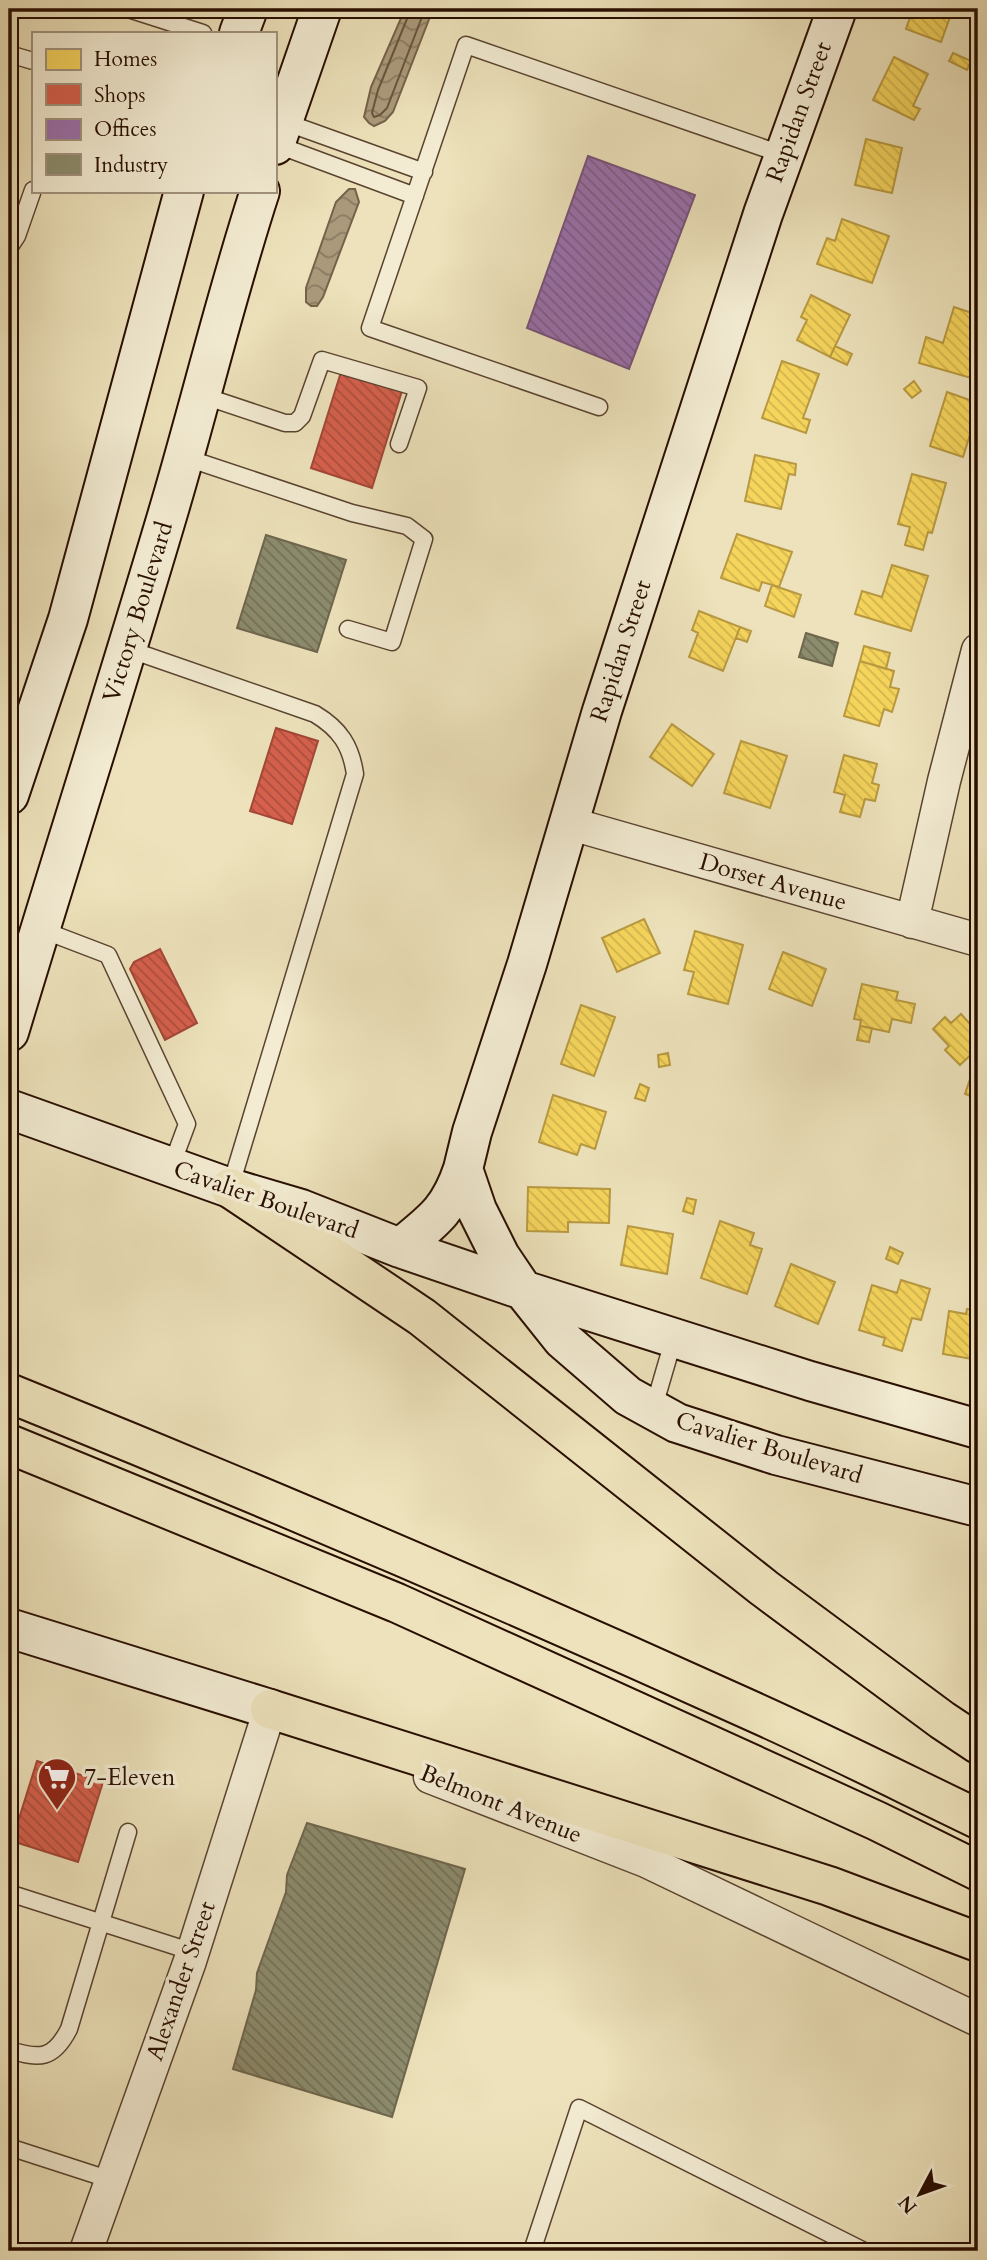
<svg xmlns="http://www.w3.org/2000/svg" width="987" height="2260" viewBox="0 0 987 2260" font-family="Cardo,serif">
	<style>
		.water { fill: url(#water-waves); stroke: #76624a; stroke-width: 2 }
		.homes { fill: url(#homes-back-hatch); stroke: #b89940; stroke-width: 2 }
		.shops { fill: url(#shops-back-hatch); stroke: #a24736; stroke-width: 2 }
		.offices { fill: url(#offices-back-hatch); stroke: #775378; stroke-width: 2 }
		.industry { fill: url(#industry-back-hatch); stroke: #6e664d; stroke-width: 2 }
		.lines { fill: none; stroke-linecap: round; stroke-linejoin: round }
		.shore { stroke: #69543e; stroke-width: 2 }
		.lane-casing { stroke: #59432f; stroke-width: 19 }
		.street-casing { stroke: #59432f; stroke-width: 35 }
		.secondary-casing { stroke: #280e00; stroke-width: 42 }
		.highway-casing { stroke: #280e00; stroke-width: 42 }
		.lane { stroke: #f3ecd3; stroke-width: 16 }
		.street { stroke: #f3ecd3; stroke-width: 32 }
		.secondary { stroke: #f3ecd3; stroke-width: 38 }
		.highway { stroke: #ede2bb; stroke-width: 38 }
		.labels { text-anchor: middle; dominant-baseline: central; stroke-width: 7; stroke-linejoin: round; paint-order: stroke }
		.street-label { font-size: 24px; fill: #280e00; stroke: #f3ecd3 }
		.poi-label { font-size: 24px; fill: #280e00; stroke: #f3ecd3; text-anchor: start }
	</style>
	<defs>
		<pattern id="water-waves" width="16" height="10" patternUnits="userSpaceOnUse" patternTransform="scale(1.75)"><rect width="16" height="10" fill="#aa9a7b"/><path d="M0 5q4-4 8 0t8 0" fill="none" stroke="#8a7c62"/></pattern>
		<pattern id="homes-back-hatch" width="6" height="6" patternUnits="userSpaceOnUse" patternTransform="scale(1.75)"><rect width="6" height="6" fill="#f6d55c"/><path d="M-1 5l2 2M0 0l6 6M5-1l2 2" fill="none" stroke="#d3b64e"/></pattern>
		<pattern id="shops-back-hatch" width="6" height="6" patternUnits="userSpaceOnUse" patternTransform="scale(1.75)"><rect width="6" height="6" fill="#d6604d"/><path d="M-1 5l2 2M0 0l6 6M5-1l2 2" fill="none" stroke="#ae4e3e"/></pattern>
		<pattern id="offices-back-hatch" width="6" height="6" patternUnits="userSpaceOnUse" patternTransform="scale(1.75)"><rect width="6" height="6" fill="#9970ab"/><path d="M-1 5l2 2M0 0l6 6M5-1l2 2" fill="none" stroke="#7d5a89"/></pattern>
		<pattern id="industry-back-hatch" width="6" height="6" patternUnits="userSpaceOnUse" patternTransform="scale(1.75)"><rect width="6" height="6" fill="#8c8c6e"/><path d="M-1 5l2 2M0 0l6 6M5-1l2 2" fill="none" stroke="#727158"/></pattern>
	</defs>
	<rect width="100%" height="100%" fill="#ede2bb"/>
	<filter id="stains"><feTurbulence type="fractalNoise" baseFrequency=".00286" numOctaves="4"/><feColorMatrix values="0 0 0 0 .2 0 0 0 0 .09 0 0 0 0 .02 0 0 0 .5 -.17"/></filter>
	<radialGradient id="worn" r=".72"><stop offset=".6" stop-color="#630" stop-opacity="0"/><stop offset="1" stop-color="#630" stop-opacity=".3"/></radialGradient>
	<!-- water -->
	<path class="water" d="M405,9H433L393,112L385,121L374,126L369,123L364,117L371,87Z
		M349,189H355L359,202L323,297L317,306H311L306,302V288L336,202Z"/>
	<!-- homes -->
	<path class="homes" d="M913,9H953L941,42L906,29Z
		M953,53L971,61L967,70L949,61Z
		M894,57L928,74L913,106L920,109L914,120L873,100Z
		M866,139L902,148L892,193L855,185Z
		M842,219L889,236L872,283L817,264L827,238L835,241Z
		M811,295L850,315L830,357L797,340L807,320L801,317Z
		M954,307L978,315V380L919,363L926,337L943,343Z
		M835,346L852,354L847,365L830,357Z
		M782,361L819,374L803,418L810,420L806,433L762,418Z
		M914,381L921,391L912,398L904,389Z
		M947,392L978,403V409L963,457L930,446Z
		M755,455L796,464L795,475L789,474L781,509L745,501Z
		M912,474L946,483L932,533L928,532L923,550L905,545L910,527L898,524Z
		M737,534L792,552L779,587L762,582L759,591L721,578Z
		M892,565L928,576L911,631L855,614L862,591L882,597Z
		M772,585L801,595L794,617L765,606Z
		M699,611L740,627L723,671L689,657L698,633L692,630Z
		M740,627L751,631L747,642L736,638Z
		M864,646L890,653L886,669L860,661Z
		M860,661L894,671L890,687L899,689L892,712L884,709L879,726L844,716Z
		M672,724L714,754L692,786L650,757Z
		M741,741L787,756L770,808L724,793Z
		M844,755L877,764L872,783L879,785L875,801L865,799L860,817L840,812L845,795L834,792Z
		M644,919L660,953L617,972L602,938Z
		M695,931L743,945L728,1004L688,994L694,972L684,970Z
		M783,952L826,969L812,1006L769,989Z
		M862,984L898,992L896,1000L915,1004L911,1023L892,1019L889,1032L860,1026L861,1020L854,1019Z
		M581,1005L615,1017L594,1076L561,1064Z
		M961,1014L978,1033V1048L960,1065L945,1050L949,1046L933,1029L945,1017L951,1023Z
		M860,1026L872,1028L869,1042L857,1040Z
		M668,1053L670,1065L659,1067L658,1055Z
		M973,1070L978,1072V1099L965,1094Z
		M640,1084L649,1088L645,1101L635,1098Z
		M553,1095L606,1112L595,1149L581,1144L577,1155L539,1142Z
		M528,1187L610,1189L609,1223L568,1222V1232L527,1231Z
		M687,1198L696,1200L693,1214L683,1211Z
		M720,1221L754,1233L750,1245L762,1249L747,1294L701,1278Z
		M628,1226L673,1234L667,1274L621,1265Z
		M890,1247L903,1253L898,1264L886,1259Z
		M791,1264L835,1282L818,1324L775,1306Z
		M901,1280L930,1289L921,1320L912,1318L902,1351L883,1345L885,1338L859,1330L872,1285L897,1293Z
		M967,1309L978,1311V1360L943,1354L949,1311L966,1314Z"/>
	<!-- shops -->
	<path class="shops" d="M341,372L402,391L372,488L311,468Z
		M276,728L318,741L292,824L250,811Z
		M160,949L197,1023L165,1040L130,969L134,962Z
		M37,1761L103,1782L78,1862L12,1841Z"/>
	<!-- offices -->
	<path class="offices" d="M588,156L695,195L629,369L527,328Z"/>
	<!-- industry -->
	<path class="industry" d="M266,535L346,560L317,652L237,628Z
		M806,633L838,643L832,666L799,657Z
		M307,1823L465,1869L392,2117L233,2069L256,1990L257,1973L286,1892L287,1875Z"/>
	<g class="lines">
		<!-- shore -->
		<path class="shore" d="M411,9L378,90L372,113L374,117L380,115L387,108L425,9"/>
		<!-- lane casing -->
		<g class="lane-casing">
			<path id="lane" d="M128,9L203,33
				M9,54L33,61
				M282,121L424,172
				M275,144L415,196
				M9,248L17,236L33,190
				M201,395L285,423H295L302,416L322,360L418,388L399,444
				M599,407L370,328L466,45L784,155
				M184,457L352,513L407,526L424,539L392,642L348,629
				M128,649L315,714C340,729 351,746 355,774L230,1188
				M40,929L108,955L187,1124L171,1167
				M653,1410L674,1338
				M9,1893L193,1952
				M9,2050C40,2059 53,2060 69,2029L128,1832
				M9,2147L111,2180
				M532,2251L579,2108L864,2251"/>
		</g>
		<!-- street casing -->
		<g class="street-casing">
			<path id="street" d="M568,823L978,940
				M912,922L944,781L978,650
				M430,1777L646,1861L978,2020
				M86,2251L190,1961L270,1709L292,1718"/>
		</g>
		<!-- secondary casing -->
		<g class="secondary-casing">
			<path id="secondary" d="M837,9L763,214L602,711L527,964L472,1132L463,1169L477,1210L500,1256L523,1290L562,1339L628,1396L677,1423L776,1455L978,1507
				M239,33L248,9
				M275,145L322,9
				M9,795L68,619L184,191
				M9,1032C62,856 118,682 170,506C201,401 226,295 260,191
				M9,1109L230,1188L301,1209L400,1248L523,1290L810,1381L978,1429
				M400,1248C433,1221 449,1211 463,1169
				M9,1628L270,1709"/>
		</g>
		<!-- highway casing -->
		<g class="highway-casing">
			<path id="highway" d="M230,1188L422,1317L764,1588L942,1720L978,1744
				M9,1393C259,1494 507,1600 752,1711C828,1745 903,1783 978,1819
				M9,1444L397,1603L877,1821L978,1871
				M270,1709L829,1886L978,1942"/>
		</g>
		<!-- lane -->
		<use href="#lane" class="lane"/>
		<!-- street -->
		<use href="#street" class="street"/>
		<!-- secondary -->
		<use href="#secondary" class="secondary"/>
		<!-- highway -->
		<use href="#highway" class="highway"/>
	</g>
	<!-- icons -->
	<defs>
		<g id="supermarket-pin" transform="scale(2.0125)"><path d="M0 17L-7.5 6A9.5 9.5 0 1 1 7.5 6Z" fill="#8f2418" stroke="#f3ecd3"/><path d="M-6-5.5h2.5l.6 2H6L4.5 2H-2.5L-4.4-4H-6ZM-1.5 3.2a1.3 1.3 0 1 0 .1 0ZM3 3.2a1.3 1.3 0 1 0 .1 0Z" fill="#fff"/></g>
	</defs>
	<g fill-rule="evenodd">
		<use href="#supermarket-pin" x="57" y="1777"/>
	</g>
	<g class="labels">
		<!-- street labels -->
		<g class="street-label">
			<text transform="translate(799 112) rotate(-70)">Rapidan Street</text>
			<text transform="translate(138 612) rotate(-73)">Victory Boulevard</text>
			<text transform="translate(621 651) rotate(-72)">Rapidan Street</text>
			<text transform="translate(773 882) rotate(16)">Dorset Avenue</text>
			<text transform="translate(266 1200) rotate(19)">Cavalier Boulevard</text>
			<text transform="translate(769 1448) rotate(17)">Cavalier Boulevard</text>
			<text transform="translate(501 1804) rotate(22)">Belmont Avenue</text>
			<text transform="translate(181 1981) rotate(-71)">Alexander Street</text>
		</g>
		<!-- poi labels -->
		<g class="poi-label">
			<text x="84" y="1777">7-Eleven</text>
		</g>
	</g>
	<!-- margin -->
	<rect width="987" height="2260" fill="none" stroke="#ede2bb" stroke-width="35"/>
	<rect x="10" y="10" width="966" height="2239" fill="none" stroke="#280e00" stroke-width="3.5"/>
	<rect x="18" y="18" width="952" height="2225" fill="none" stroke="#280e00" stroke-width="2"/>
	<!-- legend -->
	<rect x="32" y="32" width="245" height="161" fill="#f3ecd3" stroke="#a2937f" stroke-width="2"/>
	<rect x="46" y="49" width="35" height="21" fill="#f6d55c" stroke="#a2937f" stroke-width="2"/>
	<text x="94" y="66" font-size="21" fill="#280e00">Homes</text>
	<rect x="46" y="84" width="35" height="21" fill="#d6604d" stroke="#a2937f" stroke-width="2"/>
	<text x="94" y="102" font-size="21" fill="#280e00">Shops</text>
	<rect x="46" y="119" width="35" height="21" fill="#9970ab" stroke="#a2937f" stroke-width="2"/>
	<text x="94" y="136" font-size="21" fill="#280e00">Offices</text>
	<rect x="46" y="154" width="35" height="21" fill="#8c8c6e" stroke="#a2937f" stroke-width="2"/>
	<text x="94" y="172" font-size="21" fill="#280e00">Industry</text>
	<!-- north arrow -->
	<g transform="translate(920 2194) rotate(229)" stroke="#f3ecd3" stroke-width="5" paint-order="stroke">
	<path d="M0-5L12 26L0 18L-12 26Z" fill="#280e00"/>
	<text y="-10" font-size="19" font-weight="bold" text-anchor="middle" fill="#280e00">N</text>
	</g>
	<rect width="100%" height="100%" filter="url(#stains)"/>
	<rect width="100%" height="100%" fill="url(#worn)"/>
</svg>
